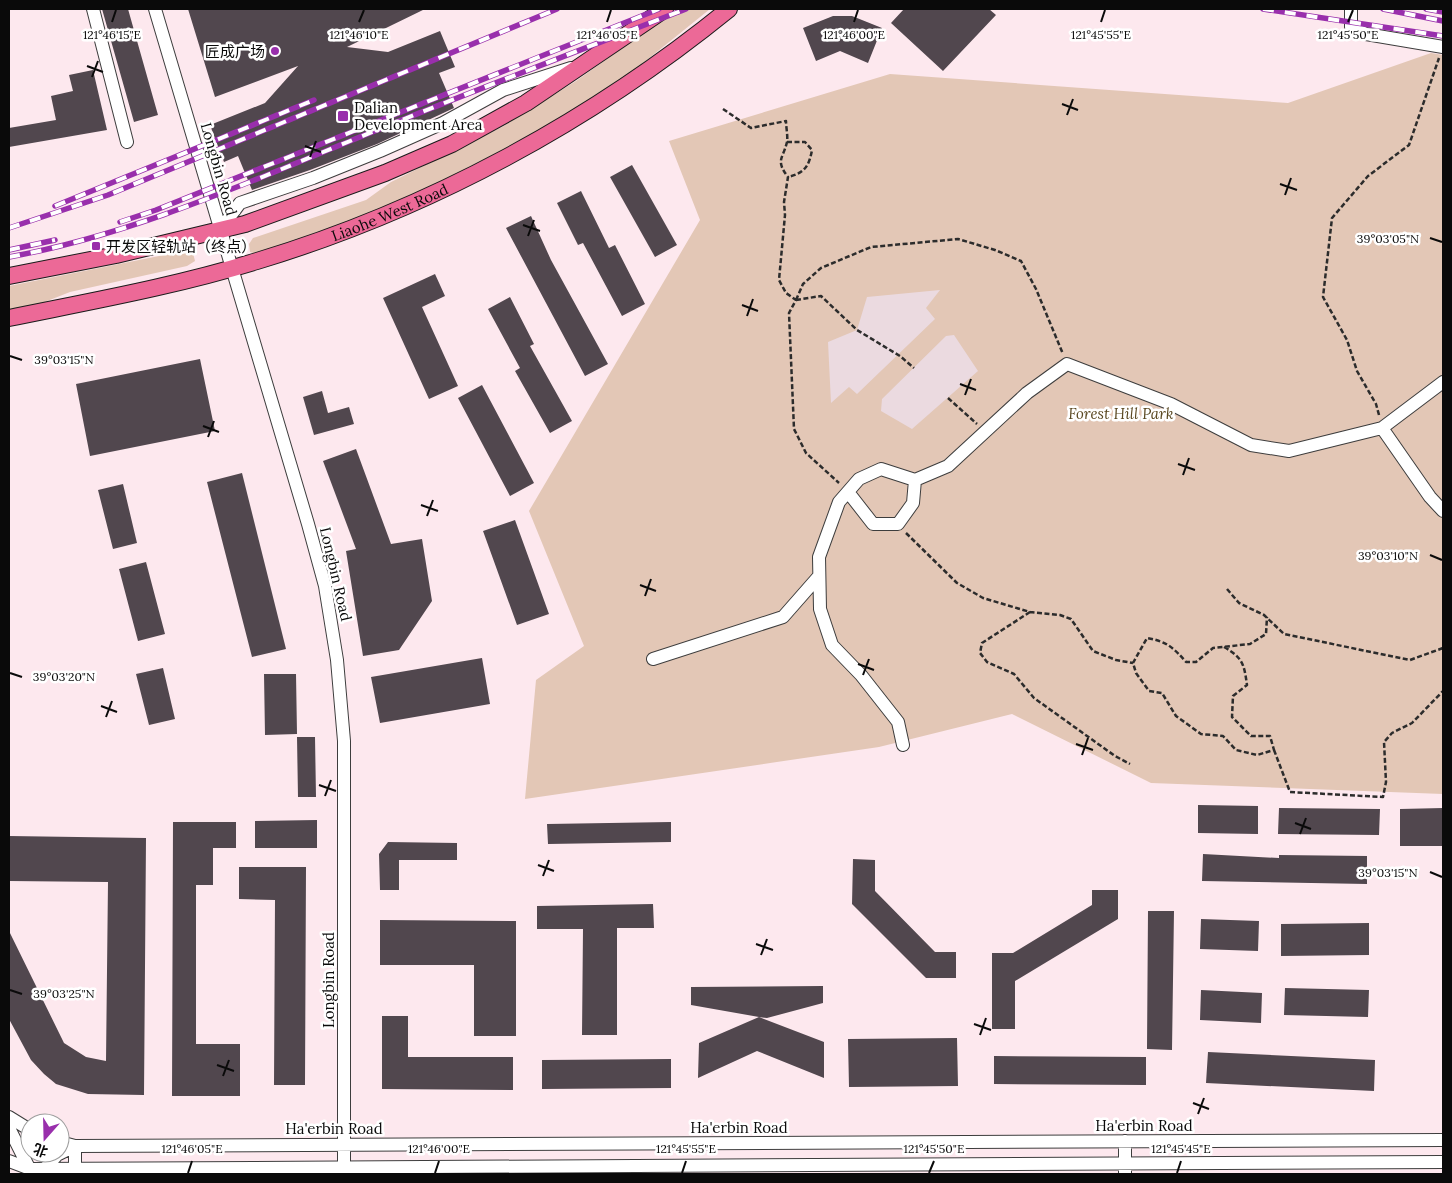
<svg xmlns="http://www.w3.org/2000/svg" width="1452" height="1183" viewBox="0 0 1452 1183" font-family="Lora,'Noto Sans SC',serif">
	<style>
		.green { fill: #e3c7b6 }
		.plaza { fill: #ebdae0 }
		.building { fill: #51474e }
		.lines { fill: none; stroke-linecap: round; stroke-linejoin: round }
		.minor-casing { stroke: #3d3d3d; stroke-width: 14 }
		.major-casing { stroke: #1b1b1b; stroke-width: 18 }
		.path { stroke: #2c2c2c; stroke-width: 2.5; stroke-dasharray: 5 2.5; stroke-linecap: butt }
		.minor { stroke: #fff; stroke-width: 12 }
		.major { stroke: #ec6997; stroke-width: 16 }
		.rail-casing { stroke: #992fac; stroke-width: 5.5 }
		.rail { stroke: #fff; stroke-width: 4; stroke-dasharray: 11; stroke-linecap: butt }
		.ticks { fill: none; stroke: #0a0a0a; stroke-width: 2 }
		.poi-dot { fill: #992fac; stroke: #fff; stroke-width: 2 }
		.labels { text-anchor: middle; dominant-baseline: central; stroke-width: 5; stroke-linejoin: round; paint-order: stroke }
		.poi-label { font-size: 15px; fill: #0a0a0a; stroke: #fff; text-anchor: start }
		.street-label { font-size: 15px; fill: #0a0a0a; stroke: #fff }
		.park-label { font-size: 15px; font-style: italic; fill: #5a4821; stroke: #fff }
		.ticks-label { font-size: 12px; text-anchor: middle; fill: #0a0a0a; stroke: #fff; stroke-width: 5; stroke-linejoin: round; paint-order: stroke }
	</style>
	<rect width="100%" height="100%" fill="#fde8ee"/>
	<!-- green -->
	<path class="green" d="M677,9H710L627,76L545,128L423,191L331,229L256,254L250,252L249,244L253,238L366,200L391,182L502,127L576,81Z
		M1431,53L1443,55V794L1151,783L1012,714L879,747L525,799L536,680L584,646L529,511L700,220L669,141L890,74L1288,103Z
		M184,251L193,253L195,261L187,266L70,292L37,305L9,311V286Z"/>
	<!-- plaza -->
	<path class="plaza" d="M940,290L926,308L935,319L857,394L849,387L831,403L828,342L857,330L867,297Z
		M954,335L978,371L912,429L881,411L882,399L946,336Z"/>
	<!-- building -->
	<path class="building" d="M102,9H128L158,115L134,122Z
		M188,9H425L347,47L388,52L440,31L455,67L439,73L454,108L377,144L310,170L252,190L238,156L224,162L210,125L265,103L298,66L215,97Z
		M904,9H989L996,15L943,71L891,23Z
		M833,16H852L882,28L868,63L840,51L816,61L803,28Z
		M93,70L107,130L9,147V128L56,120L51,96L73,91L69,75Z
		M632,165L677,245L655,257L610,177Z
		M581,191L609,248L615,245L645,304L622,316L583,243L578,245L557,203Z
		M531,216L551,260L608,364L585,376L506,228Z
		M435,274L445,296L422,307L458,386L429,399L383,298Z
		M510,297L534,344L530,346L572,421L550,433L515,371L520,368L488,309Z
		M200,359L215,431L90,456L76,384Z
		M482,385L534,483L510,496L458,398Z
		M322,391L328,413L349,407L354,424L314,435L303,397Z
		M356,449L391,544L422,539L432,601L399,650L363,656L346,551L356,549L323,461Z
		M242,473L286,649L252,657L207,482Z
		M123,484L137,543L113,549L98,490Z
		M515,520L549,614L517,625L483,531Z
		M146,562L165,634L138,641L119,569Z
		M482,658L490,704L380,723L371,677Z
		M163,668L175,719L149,725L136,674Z
		M264,674H296L297,734L265,735Z
		M297,737H315L316,797H298Z
		M1198,805L1258,806V834L1198,833Z
		M1279,808L1380,809L1379,835L1278,834Z
		M1443,808V846H1400V809Z
		M317,820V848H255V821Z
		M173,822H236V848H213V885H196V1044H240V1096H172Z
		M671,822V842L548,844L547,824Z
		M9,836L146,838L144,1095L88,1094L56,1084L44,1074L31,1060L9,1019V931L64,1043L86,1057L106,1061L108,882L9,881Z
		M388,842L457,843V860H399V890H380L379,854Z
		M1203,854L1279,858V855L1367,856V884L1202,881Z
		M853,859L875,860V891L935,952H956V978H926L852,904Z
		M239,867H306L305,1085H274L275,900L239,899Z
		M1092,890H1118V919L1015,981V1029H992V953H1013L1092,905Z
		M653,904L654,928H617V1035H582L583,929H537V906Z
		M1148,911H1174L1172,1050L1147,1049Z
		M1201,919L1259,921L1258,951L1200,949Z
		M380,920L516,921V1036H474V965H380Z
		M1369,923V955L1281,956V924Z
		M823,986V1003L767,1018L759,1017L824,1042V1078L757,1051L698,1078L699,1043L759,1017L691,1005V987Z
		M1285,988L1369,990L1368,1017L1284,1015Z
		M1201,990L1262,993L1261,1023L1200,1020Z
		M382,1016H408V1057H513V1090L382,1089Z
		M957,1038L958,1086L849,1087L848,1039Z
		M1208,1052L1375,1060L1374,1091L1206,1083Z
		M994,1056L1146,1057V1085L994,1084Z
		M671,1059V1088L542,1089V1060Z"/>
	<g class="lines">
		<!-- minor casing -->
		<g class="minor-casing">
			<path id="minor" d="M93,9L127,142
				M155,9L308,524L325,586L337,660L344,741V1167
				M1351,9V27L1366,34L1443,47
				M220,230L240,203L313,178L380,151L443,123L503,90L571,68
				M1382,428L1443,382
				M848,492L873,524H898L913,503L915,480
				M653,659L783,617L819,576
				M903,745L898,722L861,675L832,645L820,609L819,557L839,502L859,479L881,469L915,480L948,466L1027,393L1067,364L1171,404L1251,445L1289,451L1382,428L1430,497L1443,511
				M9,1117L30,1130
				M9,1128L31,1172
				M1125,1141V1174
				M60,1142L75,1146V1169
				M9,1161L30,1169L1443,1162
				M41,1173L57,1155L75,1146L1443,1140"/>
		</g>
		<!-- major casing -->
		<g class="major-casing">
			<g id="major">
				<path d="M9,276L116,255L245,224L385,173L452,144L526,103L665,9"/>
				<path id="s1" d="M9,318C92,301 176,286 257,261C429,209 590,122 729,9"/>
			</g>
		</g>
		<!-- path -->
		<path class="path" d="M723,109L751,128L786,121C786,127 788,136 787,142C783,159 775,160 788,177L784,202L785,215L779,280L786,293L796,300L789,313L794,429L806,453L839,483
			M787,142H805L812,150C809,166 805,173 788,177
			M796,300L803,284L821,268L871,247L958,239L995,250L1021,261L1036,289L1063,354
			M796,300L821,296L857,330L900,356L914,368
			M948,398L977,424
			M1379,415L1376,404L1357,371L1347,340L1323,297L1332,218L1368,176L1409,145L1439,58
			M906,533L957,583L983,598L1030,612L1060,615L1071,619L1093,651L1116,660L1133,663
			M1227,589L1239,603L1264,615L1284,634L1410,660L1443,648
			M1030,612L982,643L980,653L987,662L1014,674L1034,698L1115,756L1130,764
			M1224,647C1243,658 1244,664 1247,685L1233,696L1232,717L1251,736H1270L1274,750L1257,755L1236,750L1223,736L1201,734L1176,716L1162,693L1149,691L1136,673L1133,663L1147,638C1166,641 1174,648 1186,662H1196L1213,648L1250,644L1266,634L1267,617
			M1274,750L1290,792L1383,797L1386,782L1384,742L1392,733L1412,723L1443,691"/>
		<!-- minor -->
		<use href="#minor" class="minor"/>
		<!-- major -->
		<use href="#major" class="major"/>
		<!-- rail casing -->
		<g class="rail-casing">
			<path id="rail" d="M1263,9L1443,36
				M1383,9L1443,21
				M1426,9L1443,12
				M55,206L314,100
				M120,222L156,210L659,9
				M9,228L108,195L557,9
				M9,250L55,240
				M9,257C130,235 242,185 355,139C465,94 575,52 686,9"/>
		</g>
		<!-- rail -->
		<use href="#rail" class="rail"/>
	</g>
	<!-- ticks -->
	<path class="ticks" d="M112,22L116,10M359,22L364,10M607,22L611,10M854,22L858,10M1101,22L1105,10M1348,22L1353,10M87,66L103,72M92,77L98,61M1062,104L1078,110M1067,115L1073,99M305,146L321,152M310,157L316,141M1280,184L1297,190M1285,195L1291,178M523,225L540,231M528,236L534,220M1430,238L1442,242M742,305L758,311M747,316L753,299M10,356L22,360M960,384L976,390M965,395L971,379M203,426L219,432M208,437L214,421M1178,464L1195,470M1183,475L1189,458M421,505L438,511M427,516L433,500M1430,555L1442,560M640,585L656,591M645,596L651,579M858,664L874,670M10,673L22,677M863,675L869,659M101,706L117,712M106,717L112,701M1076,744L1093,750M1082,755L1088,738M319,785L336,791M325,796L331,780M1295,823L1311,829M1300,834L1306,818M538,865L554,871M1430,872L1442,877M543,876L549,860M756,944L773,950M761,955L767,939M10,990L22,994M974,1024L991,1030M980,1035L986,1018M217,1065L234,1071M223,1076L229,1060M1193,1103L1209,1109M1198,1114L1204,1098M188,1173L192,1161M435,1173L439,1161M682,1173L686,1161M929,1173L934,1161M1177,1173L1181,1161"/>
	<!-- markers -->
	<g class="poi-dot">
		<circle cx="275" cy="51" r="5"/>
		<rect x="337" y="110" width="12" height="12" rx="2.5"/>
		<rect x="91" y="241" width="10" height="10" rx="2.5"/>
	</g>
	<g class="labels">
		<!-- poi labels -->
		<g class="poi-label">
			<text x="265" y="51" text-anchor="end">匠成广场</text>
			<text x="354" y="107">Dalian<tspan x="354" dy="17">Development Area</tspan></text>
			<text x="106" y="246">开发区轻轨站（终点）</text>
		</g>
		<!-- street labels -->
		<g class="street-label">
			<text transform="translate(219 169) rotate(74)">Longbin Road</text>
			<text stroke="none"><textPath href="#s1" startOffset="396">Liaohe West Road</textPath></text>
			<text transform="translate(336 574) rotate(77)">Longbin Road</text>
			<text transform="translate(328 980) rotate(-90)">Longbin Road</text>
			<text x="1144" y="1125">Ha'erbin Road</text>
			<text x="739" y="1127">Ha'erbin Road</text>
			<text x="334" y="1128">Ha'erbin Road</text>
		</g>
		<!-- park labels -->
		<g class="park-label">
			<text x="1121" y="413">Forest Hill Park</text>
		</g>
	</g>
	<g class="ticks-label">
		<text x="112" y="39">121°46'15"E</text>
		<text x="359" y="39">121°46'10"E</text>
		<text x="607" y="39">121°46'05"E</text>
		<text x="854" y="39">121°46'00"E</text>
		<text x="1101" y="39">121°45'55"E</text>
		<text x="1348" y="39">121°45'50"E</text>
		<text x="1388" y="243">39°03'05"N</text>
		<text x="64" y="364">39°03'15"N</text>
		<text x="1388" y="560">39°03'10"N</text>
		<text x="64" y="681">39°03'20"N</text>
		<text x="1388" y="877">39°03'15"N</text>
		<text x="64" y="998">39°03'25"N</text>
		<text x="192" y="1153">121°46'05"E</text>
		<text x="439" y="1153">121°46'00"E</text>
		<text x="686" y="1153">121°45'55"E</text>
		<text x="934" y="1153">121°45'50"E</text>
		<text x="1181" y="1153">121°45'45"E</text>
	</g>
	<!-- border -->
	<rect width="1452" height="1183" fill="none" stroke="#0a0a0a" stroke-width="20"/>
	<!-- north arrow -->
	<g transform="translate(45 1138) rotate(200)"><circle r="24" fill="#ffffff" stroke="#9d9d9d"/>
	<path d="M0-4L9 19L0 12L-9 19Z" fill="#992fac"/>
	<text y="-8" font-size="14" font-weight="bold" text-anchor="middle" fill="#0a0a0a">北</text>
	</g>
</svg>
